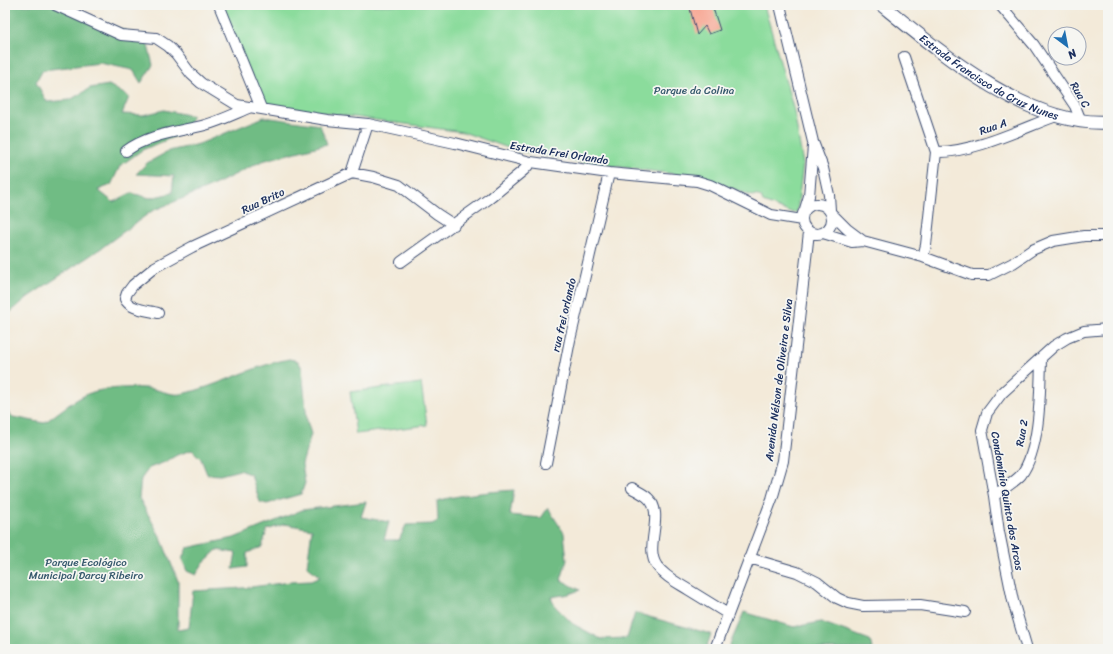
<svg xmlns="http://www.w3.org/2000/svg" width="1113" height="654" viewBox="0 0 1113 654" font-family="Sriracha,sans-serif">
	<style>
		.green { fill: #8bdc9c; stroke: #53867d }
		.forest { fill: #70bc84; stroke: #467671 }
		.building { fill: #f7a895 }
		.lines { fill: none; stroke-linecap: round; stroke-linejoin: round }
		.minor-casing { stroke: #3b4b70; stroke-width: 12 }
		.major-casing { stroke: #3b4b70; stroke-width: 15 }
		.minor { stroke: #fff; stroke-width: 10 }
		.major { stroke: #fff; stroke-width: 13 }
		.labels { text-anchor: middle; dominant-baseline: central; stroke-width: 3.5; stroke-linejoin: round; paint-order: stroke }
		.street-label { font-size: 11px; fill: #1b2f5e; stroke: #f6f6f2 }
		.park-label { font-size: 11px; fill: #375a6e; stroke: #f6f6f2 }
	</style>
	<rect width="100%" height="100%" fill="#f6f6f2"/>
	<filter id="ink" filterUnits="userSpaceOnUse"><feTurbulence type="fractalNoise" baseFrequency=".025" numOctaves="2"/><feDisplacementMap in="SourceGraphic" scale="8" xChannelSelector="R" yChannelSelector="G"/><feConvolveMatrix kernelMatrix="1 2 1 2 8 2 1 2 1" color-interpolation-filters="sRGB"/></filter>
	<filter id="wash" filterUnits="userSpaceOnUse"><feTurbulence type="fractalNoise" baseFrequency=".012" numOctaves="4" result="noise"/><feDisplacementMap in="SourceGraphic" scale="16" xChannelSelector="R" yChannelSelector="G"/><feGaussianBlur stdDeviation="0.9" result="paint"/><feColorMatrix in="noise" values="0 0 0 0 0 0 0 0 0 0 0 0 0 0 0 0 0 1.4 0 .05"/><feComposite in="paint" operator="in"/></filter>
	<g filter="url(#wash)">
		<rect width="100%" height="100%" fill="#f3ead9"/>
		<!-- green -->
		<path class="green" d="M215,5H764L794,111L803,164L797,212L792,213L763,202L761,197L755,195L752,196L705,178L574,161L517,151L463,132L260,104Z
			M421,383L427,425L356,434L350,392Z"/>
		<!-- forest -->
		<path class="forest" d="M5,5H70L90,18L146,38L153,65L141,83L133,70L100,63L43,70L36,82L47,102L70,100L90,88L109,85L129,97L122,114L143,115L164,110L192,116L186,132L142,150L120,166L111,185L98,190L113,202L131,193L150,198L172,193L174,176L136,174L147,163L169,151L199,144L264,117L320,125L327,144L262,161L210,187L152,211L100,249L28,297L5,317Z
			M289,359L298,361L302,368L307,421L311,434L302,464L305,483L301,494L267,504L260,502L251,475L240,470L220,475L207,474L201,459L192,450L177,455L165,462L149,468L141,479L139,498L161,538L178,581V630L189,628L193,591L243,588L290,582L311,581L320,577L307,566L312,529L285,524L267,530L262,547L247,553V567L233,569L236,553L217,550L203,563L196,575L187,571L182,559L187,548L234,538L302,510L366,502L361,517L389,522L384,540H399L406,525L432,524L438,521L437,501C462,494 488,492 514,490L510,515L541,518L548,508L564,533L567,560L561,580L580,590L569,594L551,597L555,606L573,624L601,639L627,638L635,613L711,634L706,649H5V409L13,417L44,423C60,412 75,398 93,392C107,388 130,387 145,388C156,388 171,396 181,394C218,387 251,366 289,359Z
			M744,612L794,627L821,622L870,640L872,649H728Z"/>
		<g id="blocks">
			<!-- building -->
			<path class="building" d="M689,5H712L720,30L709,34L705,26L697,35Z"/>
		</g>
	</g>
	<g filter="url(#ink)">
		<use href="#blocks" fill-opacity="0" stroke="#3b4b70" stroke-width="1"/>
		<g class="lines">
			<!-- minor casing -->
			<g class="minor-casing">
				<path id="minor" d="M55,5L121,35L156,38L168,46L176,54L191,74L201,83L237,105L327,120L368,124L455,143L531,162L609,173L697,181L710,185L771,215L802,220
					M219,5L261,108
					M780,5L813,142L823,168L829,195L830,210
					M1000,5L1034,45L1075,106L1081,121
					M904,57L936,152C973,153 1021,129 1056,116
					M126,151C149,134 177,132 205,125C220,121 236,113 251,107
					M352,173L368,124
					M802 219a15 15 0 1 1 30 0a15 15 0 1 1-30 0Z
					M805,209L809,196L813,146
					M830,212L847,229L863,241L923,257L972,275H989L1013,263L1032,250L1053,241L1084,236H1108
					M823,233L852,242L863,241
					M923,257L926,245L936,152
					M401,262L490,198L524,170L531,162
					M158,313C148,310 130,310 125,299L127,293L133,285L155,267L192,247L352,173L373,177L399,185L437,214L454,225
					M546,463L570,340L609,173
					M632,488C637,491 644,494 648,498C666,514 643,547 657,566C665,577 678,583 689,590C702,598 715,606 728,614
					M994,496C1001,490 1015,482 1021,475C1041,448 1040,391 1041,358
					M749,558L797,572L817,582L837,598L848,603L863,606L920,605L965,612
					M715,649L772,499L783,461L809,232
					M1027,649L1013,601L999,532L994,496L982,430L987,413L1002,393L1054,346L1067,338L1084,331L1108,329"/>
			</g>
			<!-- major casing -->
			<g class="major-casing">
				<g id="major">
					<path id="s1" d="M882,5C941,53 1028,127 1108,122"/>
				</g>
			</g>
			<!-- minor -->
			<use href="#minor" class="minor"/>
			<!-- major -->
			<use href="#major" class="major"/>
		</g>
	</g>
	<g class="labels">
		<!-- street labels -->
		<g class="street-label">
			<text stroke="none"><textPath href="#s1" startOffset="130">Estrada Francisco da Cruz Nunes</textPath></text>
			<text transform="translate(1080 95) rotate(60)">Rua C</text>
			<text transform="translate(993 127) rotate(-20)">Rua A</text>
			<text transform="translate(559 153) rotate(9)">Estrada Frei Orlando</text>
			<text transform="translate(263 201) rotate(-25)">Rua Brito</text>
			<text transform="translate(564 315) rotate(-77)">rua frei orlando</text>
			<text transform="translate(779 380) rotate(-83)">Avenida Nélson de Oliveira e Silva</text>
			<text transform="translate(1022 433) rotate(-80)">Rua 2</text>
			<text transform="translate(1007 501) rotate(80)">Condomínio Quinta dos Arcos</text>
		</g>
		<!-- park labels -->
		<g class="park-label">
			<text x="694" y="90">Parque da Colina</text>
			<text x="86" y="562">Parque Ecológico<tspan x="86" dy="13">Municipal Darcy Ribeiro</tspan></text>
		</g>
	</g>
	<!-- margin -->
	<rect width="1113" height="654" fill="none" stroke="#f6f6f2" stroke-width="20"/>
	<!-- north arrow -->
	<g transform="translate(1067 46) rotate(148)"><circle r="19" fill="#f6f6f2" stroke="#9ea6b7"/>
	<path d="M0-3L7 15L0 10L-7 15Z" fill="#1f6fb2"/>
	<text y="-6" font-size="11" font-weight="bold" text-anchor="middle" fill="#1b2f5e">N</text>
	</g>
</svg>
